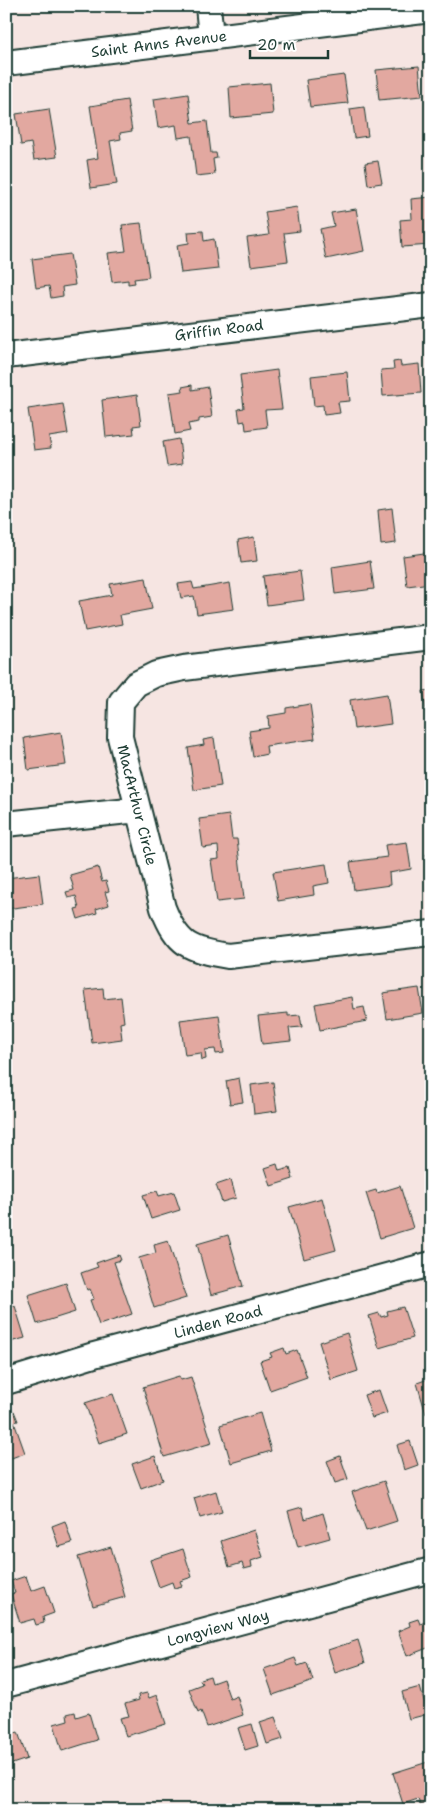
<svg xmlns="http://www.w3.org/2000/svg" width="437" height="1816" viewBox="0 0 437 1816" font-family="'Shantell Sans',sans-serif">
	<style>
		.building { fill: #e2a8a0; stroke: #1f3d34 }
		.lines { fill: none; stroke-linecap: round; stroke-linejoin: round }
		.street-casing { stroke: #1f3d34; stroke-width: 28 }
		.street { stroke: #fff; stroke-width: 24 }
		.labels { text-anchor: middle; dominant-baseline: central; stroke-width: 4.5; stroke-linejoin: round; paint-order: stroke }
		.street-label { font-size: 15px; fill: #1f3d34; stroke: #fff }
	</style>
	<rect width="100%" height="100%" fill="#f6e5e2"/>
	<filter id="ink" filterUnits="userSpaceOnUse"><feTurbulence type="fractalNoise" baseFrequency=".02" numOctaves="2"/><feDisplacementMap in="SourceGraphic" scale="10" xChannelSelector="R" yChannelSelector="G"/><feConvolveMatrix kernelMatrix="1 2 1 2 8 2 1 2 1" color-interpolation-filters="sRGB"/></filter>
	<g filter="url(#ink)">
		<!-- building -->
		<path class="building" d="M419,66L422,96L379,100L376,70Z
			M344,75L348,103L310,107L306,80Z
			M270,83L273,114L231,118L229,87Z
			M188,94L192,123L207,121L211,153H216L217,158L213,159L215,174L196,176L191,136L178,138L176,125L158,128L154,99Z
			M127,100L132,131L120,133L121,139L110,141L117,184L91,188L87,160L98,158L90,106Z
			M364,107L368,136L354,138L350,109Z
			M49,109L57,157L34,160L31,143L21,145L16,114Z
			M378,161L382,183L368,185L365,163Z
			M431,197V245L402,247L400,220L412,219L411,199Z
			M297,207L300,231L284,233L288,261L251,266L247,238L269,235L265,212Z
			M356,209L364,251L326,259L320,229L334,226L331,213Z
			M141,223L149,277L134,279L135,283L128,284V280L112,282L108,253L126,251L122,225Z
			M203,231L204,241L214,239L218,269L181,273L177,245L189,243L188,232Z
			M70,254L75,285L62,287L63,296L51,298L49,286L36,288L32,259Z
			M400,361L401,366L419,364L421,393L383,396L381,370L394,369L393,362Z
			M277,370L282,409L265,410L267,427L246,430L245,421L240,422L238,409L244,408L240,375Z
			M347,372L350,401L338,402L340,413L324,415L323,405L314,406L311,376Z
			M192,385V390L208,387L212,417L199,419V422L188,424L190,431L175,434L169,393L183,391L182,387Z
			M137,395L141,425L133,426L134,434L106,437L102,400Z
			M63,404L68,434L49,437L51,448L34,450L28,409Z
			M179,439L182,464L167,466L163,442Z
			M392,508L396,543L381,545L378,510Z
			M254,537L257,561L241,563L238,540Z
			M431,552V583L407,586L403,556Z
			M370,561L374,589L335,594L332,567Z
			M300,571L304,600L267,605L263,576Z
			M146,578L152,609L120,615L122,624L85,631L79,601L112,595L110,584Z
			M192,582L194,589L230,583L234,609L197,614L194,596L181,598L178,584Z
			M431,690V724H428L423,691Z
			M387,694L391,724L354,729L350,700Z
			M310,704L315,739L266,746L267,754L253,757L249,731L269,728L268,716L286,713V708Z
			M61,732L66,765L28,770L24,738Z
			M214,738L221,786L194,790L188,748L204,745L203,740Z
			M229,815L232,839H237L244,899L217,902L211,860L219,859L218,846L203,848L199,819Z
			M407,842L411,869L389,873L390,885L354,890L350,862L387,857L385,845Z
			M431,853V880H430L426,854Z
			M326,864L329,883L313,886L314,895L278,901L273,872Z
			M98,867L102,882L106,881L109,891L105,892L109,905L96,909L97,913L78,919L75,909L79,908L76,896L68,898L66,892L74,890L70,875Z
			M39,874L43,904L6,909V878Z
			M103,988L104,999L121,997L124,1022L120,1023L122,1039L92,1043L85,990Z
			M419,988L423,1013L387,1019L383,993Z
			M352,997L354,1009L364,1007L367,1021L320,1030L315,1004Z
			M288,1013V1016L300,1015L302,1027L289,1028L291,1041L262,1044L258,1016Z
			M219,1015L224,1053L216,1054L215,1049L205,1050L206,1059L202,1060L201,1053L185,1055L180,1020Z
			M239,1078L243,1102L230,1104L226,1081Z
			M273,1082L277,1111L254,1114L251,1085Z
			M277,1164L279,1171L290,1168L293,1179L271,1186L265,1168Z
			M231,1180L236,1198L222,1202L216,1185Z
			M400,1186L413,1228L380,1238L366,1193L376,1190L377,1193Z
			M157,1191L159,1196L174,1192L180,1210L151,1219L143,1195Z
			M322,1198L336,1250L304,1259L289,1207Z
			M228,1235L243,1286L211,1295L197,1244Z
			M168,1241L186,1298L154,1308L139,1258L156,1253L154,1245Z
			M119,1255L121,1260L114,1262L132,1314L99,1325L90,1300L94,1299L90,1289L87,1290L81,1273L98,1267L96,1263Z
			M66,1283L75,1312L37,1324L28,1295Z
			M6,1301L8,1308L15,1306L25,1338L6,1343Z
			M403,1307L413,1338L379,1348L369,1316L379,1313L381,1317L388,1315L387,1311Z
			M347,1333L358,1371L331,1380L319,1342Z
			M284,1348L286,1354L297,1350L307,1377L270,1390L260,1361L272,1357L270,1353Z
			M179,1376L181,1380L191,1377L212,1443L164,1457L143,1387Z
			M431,1378V1412L426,1414L417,1383Z
			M379,1390L387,1413L372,1418L364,1395Z
			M113,1394L127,1434L99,1443L85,1403Z
			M14,1411L18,1421L14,1422L25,1453L6,1460V1413Z
			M260,1413L271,1451L231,1463L220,1425Z
			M410,1441L418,1465L404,1470L397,1445Z
			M155,1456L163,1480L141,1488L132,1464Z
			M340,1456L348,1479L335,1483L327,1461Z
			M384,1481L397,1521L366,1531L352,1492Z
			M216,1491L222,1512L200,1518L194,1498Z
			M302,1507L305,1519L323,1513L330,1538L298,1547L288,1511Z
			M65,1521L72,1543L59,1547L52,1526Z
			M254,1530L263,1557L251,1561L252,1567L244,1569L242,1563L229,1567L221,1541Z
			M111,1547L125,1597L93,1606L78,1557Z
			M183,1549L192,1577L180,1581L182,1586L174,1588L172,1582L159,1587L150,1560Z
			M26,1576L31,1591L45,1586L54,1613L43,1617L44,1623L36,1625L34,1619L20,1623L11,1594L15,1593L11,1581Z
			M418,1619L420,1624L431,1620V1649L430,1647L407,1656L398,1631L410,1626L409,1622Z
			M358,1640L365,1663L335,1673L328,1650Z
			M295,1658L298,1666L307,1663L313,1681L273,1695L264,1669Z
			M210,1676L212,1683L223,1679L230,1699L237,1696L243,1715L207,1727L201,1711L198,1713L189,1689L202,1684L200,1679Z
			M420,1687L428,1714L409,1719L402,1692Z
			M147,1693L149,1698L157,1695L166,1724L126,1736L120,1718L129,1716L125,1704L139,1700L138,1695Z
			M75,1712L76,1717L89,1713L97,1740L62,1751L54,1724L68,1720L67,1714Z
			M275,1717L283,1739L267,1744L260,1722Z
			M252,1724L258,1746L245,1750L238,1728Z
			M18,1732L27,1759L9,1765L10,1769L6,1771V1734L7,1736Z
			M431,1761V1801L420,1805L418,1799L403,1804L393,1773Z"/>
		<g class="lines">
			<!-- street casing -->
			<g class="street-casing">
				<path id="street" d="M208,6L211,37
					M6,63L431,10
					M6,356L431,305
					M431,637L184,668L156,674L136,684L121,702L120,737L163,908C178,946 189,949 228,956L431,933
					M6,824L138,810
					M6,1382L94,1355L431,1264
					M6,1685L431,1570"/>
			</g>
			<!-- street -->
			<use href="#street" class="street"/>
		</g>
	</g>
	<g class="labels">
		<!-- street labels -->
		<g class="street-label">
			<text transform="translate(159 44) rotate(-7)">Saint Anns Avenue</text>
			<text transform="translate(219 330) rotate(-7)">Griffin Road</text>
			<text transform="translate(137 805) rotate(76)">MacArthur Circle</text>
			<text transform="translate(218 1322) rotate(-15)">Linden Road</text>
			<text transform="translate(218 1628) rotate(-15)">Longview Way</text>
		</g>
	</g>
	<!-- margin -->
	<rect width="437" height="1816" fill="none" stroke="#fff" stroke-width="25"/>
	<rect x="12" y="12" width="412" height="1791" fill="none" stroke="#1f3d34" stroke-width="2" filter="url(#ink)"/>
	<!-- scale -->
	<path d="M250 50v8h78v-8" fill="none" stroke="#1f3d34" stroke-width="2.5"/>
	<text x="257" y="50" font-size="15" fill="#1f3d34" stroke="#ffffff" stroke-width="4" paint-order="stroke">20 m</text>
</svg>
